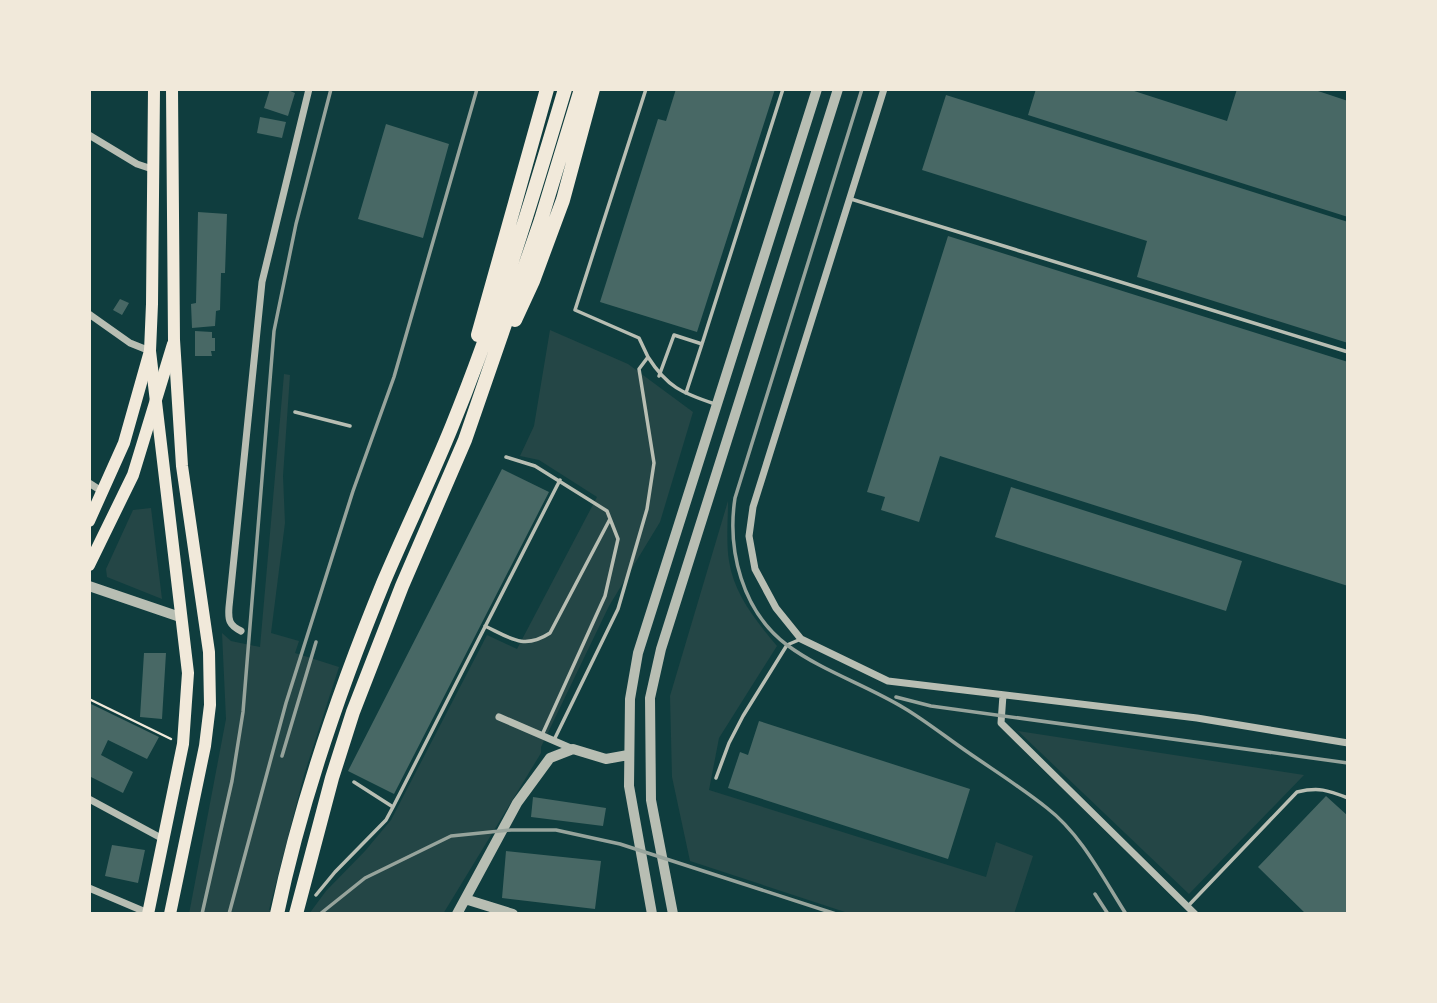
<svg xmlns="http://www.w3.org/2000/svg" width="1437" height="1003" viewBox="0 0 1437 1003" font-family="'Open Sans',sans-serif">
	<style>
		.green { fill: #244646 }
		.building { fill: #486865 }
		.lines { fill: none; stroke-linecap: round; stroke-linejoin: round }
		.path { stroke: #f1e9da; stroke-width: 2.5 }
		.service { stroke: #b8beb3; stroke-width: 3.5 }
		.minor { stroke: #b8beb3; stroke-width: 7 }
		.tertiary { stroke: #b8beb3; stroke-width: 10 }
		.primary { stroke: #f1e9da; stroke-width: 12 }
		.trunk { stroke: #f1e9da; stroke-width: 12 }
		.motorway { stroke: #f1e9da; stroke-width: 14 }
		.rail { stroke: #97a49c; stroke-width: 3.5 }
	</style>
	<rect width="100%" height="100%" fill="#0f3d3e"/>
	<!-- green -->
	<path class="green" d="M550,330L628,364L693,412L660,522L609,606L541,747V753L443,914H309L326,891L365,851L391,820L487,635L517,649L597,497L539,460L520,456L534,426Z
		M284,374L290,375L283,476L285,523L271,633L299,641L295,653L339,667L304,775L269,910L283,914H189L226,719L222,633L231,641L260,647Z
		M728,501C728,520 726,542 729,561C734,594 756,621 777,646L719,738L709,790L986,877L996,842L1033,856L1014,914H851L690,861L672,777L670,696Z
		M151,508L162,599L107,577L106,569L133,510Z
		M1018,731L1304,775L1189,894Z"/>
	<!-- building -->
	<path class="building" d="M270,89H285L295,93L288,116L264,108Z
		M676,89H775L697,332L600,302L658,119L666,121Z
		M1036,89H1128L1227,121L1237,89H1312L1348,101V217L1028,115Z
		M946,95L1348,222V343L1137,277L1147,241L922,170Z
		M260,117L286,122L282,138L257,133Z
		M386,124L449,144L423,238L358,219Z
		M198,212L227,214L225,273H221L220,310L216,311L215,326L192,328L191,304L196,303Z
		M948,236L1348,362V586L940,456L919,522L881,510L885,497L867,492Z
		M120,299L129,303L122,315L113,310Z
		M195,331L212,332V338H215V351H211L212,356H195Z
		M502,469L549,492L394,794L348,771Z
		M1011,487L1242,561L1226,611L995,537Z
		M144,653H166L162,719L140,717Z
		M89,703L159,737L147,759L108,740L101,755L133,772L123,793L89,776Z
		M759,721L970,789L948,859L728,788L740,752L748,755Z
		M1326,796L1348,816V914H1306L1258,867Z
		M533,797L606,808L603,826L531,817Z
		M112,845L145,850L138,883L105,876Z
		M506,851L601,861L595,909L502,898Z"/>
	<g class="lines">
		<!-- path -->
		<path class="path" d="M89,699L171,739"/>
		<!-- service -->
		<path class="service" d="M646,89L575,310L639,338L648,357
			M851,199L1348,352
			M702,344L783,89
			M659,376L674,335L702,344L686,393
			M295,412L350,426
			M506,457L535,466L607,511L618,539L605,596L542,735
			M485,626C510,638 524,650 550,633L610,519
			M554,740L618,609L647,509L654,463L639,369L648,357C667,387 682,393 715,404
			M716,778L729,743L743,716L787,645L801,639
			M354,782L393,807L560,480
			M316,895L335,872L386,820L393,807
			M1188,906L1297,792C1319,787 1327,790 1348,798"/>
		<!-- minor -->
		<path class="minor" d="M884,89L753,507L749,536L755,569L776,608L801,639L888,681L1197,718L1348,743
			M89,135L137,164L152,169
			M89,314L130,343L150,351
			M89,483L103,492
			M241,631C229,625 228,620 229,607L262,282L309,89
			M1003,695L1001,723L1195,914
			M499,717L573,749
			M89,799L163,839
			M89,888L148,913"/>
		<!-- tertiary -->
		<path class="tertiary" d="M89,586L180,617
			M465,899L513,914
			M457,914L517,803L550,758L573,749L606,759L628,755
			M652,914L629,786L630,699L638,653L817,89
			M673,914L651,800L650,698L661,649L838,89"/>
		<!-- primary -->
		<path class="primary" d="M89,521L124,443L150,351
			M89,565L133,475L173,344"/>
		<!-- trunk -->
		<path class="trunk" d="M148,914L183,744L188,673L150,351L152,304L154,89
			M170,914L205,746L210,705L209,652L182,466L174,340L172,89"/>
		<!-- motorway -->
		<path class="motorway" d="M515,320L533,281L563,200L593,89
			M478,335L547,89
			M277,914C301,800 340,688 384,581C406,529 431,478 452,426C497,316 531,203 565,89
			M296,914L332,778L353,712L402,586L465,440L541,220L581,89"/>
		<!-- rail -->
		<path class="rail" d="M862,89L735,498C727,550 742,611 787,645C822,671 866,685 904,708C926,721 947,738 969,753C995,771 1022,788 1047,808C1081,834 1103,878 1126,914
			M896,697L931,706L1348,763
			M282,756L316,642
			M1095,894L1108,914
			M202,914L232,781L243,712L274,331L296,224L331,89
			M229,914L286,703L353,491L394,377L477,89
			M320,914L365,878L451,836L511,830H556L620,844L836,914"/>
	</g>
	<!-- border -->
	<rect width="1437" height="1003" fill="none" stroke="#f1e9da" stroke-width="182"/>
</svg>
